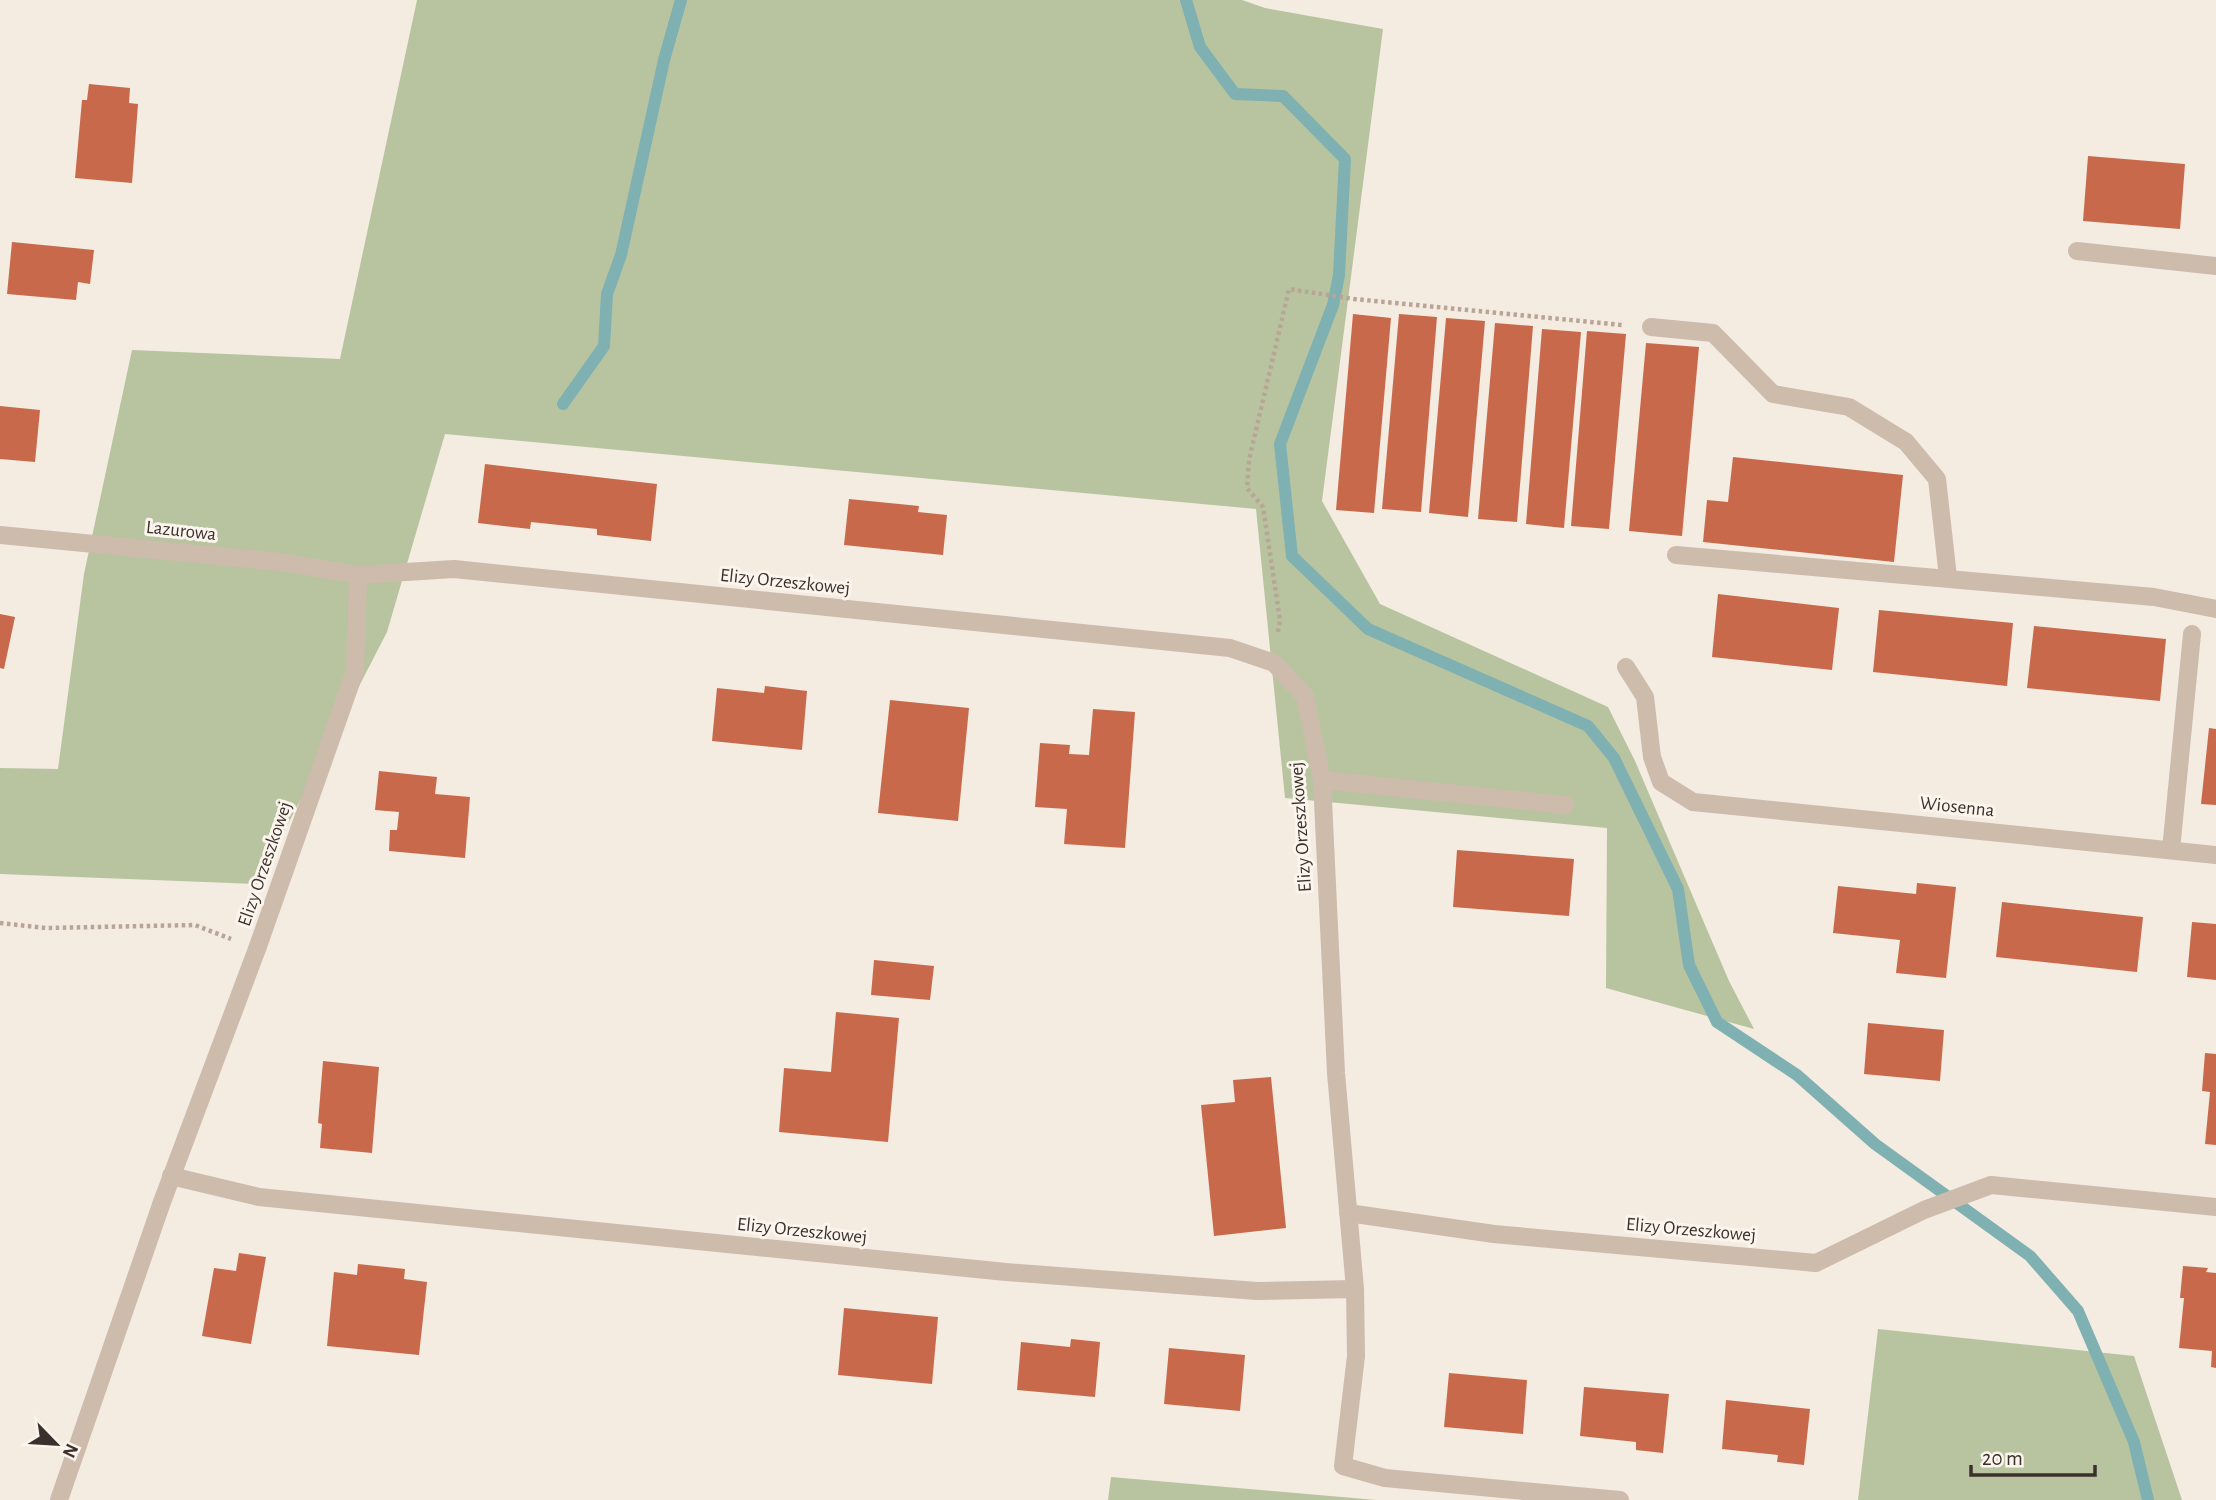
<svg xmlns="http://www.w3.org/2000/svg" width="2216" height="1500" viewBox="0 0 2216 1500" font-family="'Alegreya Sans',sans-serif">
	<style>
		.green { fill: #b8c4a0 }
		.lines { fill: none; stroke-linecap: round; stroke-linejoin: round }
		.stream { stroke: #7fb0b2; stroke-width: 12 }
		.building { fill: #c8694b }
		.path { stroke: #b9a596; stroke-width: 4.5; stroke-dasharray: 3.5 3.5; stroke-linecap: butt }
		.minor { stroke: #cdbbac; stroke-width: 18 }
		.labels { text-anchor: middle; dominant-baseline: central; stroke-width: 6; stroke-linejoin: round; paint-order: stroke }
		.street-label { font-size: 19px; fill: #3b302b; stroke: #fbf5ee }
	</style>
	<rect width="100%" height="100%" fill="#f4ebe1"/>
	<!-- green -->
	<path class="green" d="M417,0H1242L1265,8L1383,29L1322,501L1380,604L1608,707L1635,761L1729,981L1754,1029L1606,988L1607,828L1285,798L1256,509L445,434L387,632L257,884L0,874V768L58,769L84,574L132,350L340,359Z
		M1878,1329L2134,1356L2182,1500H1858Z
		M1111,1477L1376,1500H1108Z"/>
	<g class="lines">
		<!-- stream -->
		<path class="stream" d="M1186,0L1200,47L1235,94L1283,96L1345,159L1339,275L1333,305L1280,444L1292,556L1368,629L1588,726L1614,758L1678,889L1689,965L1717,1022L1797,1075L1875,1144L2030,1256L2078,1311L2134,1442L2148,1500
			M563,404L604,346L607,294L621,255L664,60L681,0"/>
	</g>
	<!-- building -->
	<path class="building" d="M89,84L130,88L129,103L138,104L132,183L75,178L82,100H87Z
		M2088,156L2185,164L2180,229L2083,221Z
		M12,242L94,250L90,284L78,282L76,300L7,294Z
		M1353,314L1391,318L1374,513L1336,510Z
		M1399,314L1437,317L1421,512L1382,509Z
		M1446,318L1485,321L1468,517L1429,513Z
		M1495,323L1533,326L1517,522L1478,519Z
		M1542,329L1581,332L1564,528L1526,524Z
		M1587,331L1626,334L1609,529L1571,526Z
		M1646,343L1699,347L1682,536L1629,531Z
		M0,406L40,410L35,462L0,459Z
		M1733,457L1903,475L1894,562L1703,542L1707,500L1728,502Z
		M485,464L657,484L651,541L597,535V529L531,522L530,529L478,523Z
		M849,499L919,506L918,512L947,515L943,555L844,545Z
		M1718,594L1839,608L1832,670L1712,657Z
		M1879,610L2013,623L2007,686L1873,672Z
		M0,614L15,617L4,669L0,668Z
		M2034,626L2166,639L2160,701L2027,688Z
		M765,686L807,691L802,750L712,741L717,688L764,693Z
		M890,700L969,708L958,821L878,813Z
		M1093,709L1135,712L1125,848L1064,844L1067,809L1035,807L1040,743L1070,745L1069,754L1089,755Z
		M2209,728L2216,729V805L2201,804Z
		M379,771L437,777L435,794L470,797L465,858L389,851L390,830H397L399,812L375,810Z
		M1457,850L1574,859L1569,916L1453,907Z
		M1917,883L1956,887L1946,978L1896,973L1900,940L1833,933L1838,886L1916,894Z
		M2002,902L2143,917L2137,972L1996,957Z
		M2192,922L2216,924V980L2187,977Z
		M874,960L934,966L930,1000L871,995Z
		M836,1012L899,1018L888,1142L779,1132L784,1068L831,1072Z
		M1868,1023L1944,1030L1940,1081L1864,1074Z
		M2205,1053L2216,1054V1145L2205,1144L2210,1092L2202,1091Z
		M323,1061L379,1067L372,1153L320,1148L322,1124L318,1123Z
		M1271,1077L1286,1228L1214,1236L1201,1105L1235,1102L1233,1080Z
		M239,1253L266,1257L251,1344L202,1336L214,1268L236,1271Z
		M358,1264L405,1269L404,1279L427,1282L419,1355L327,1346L334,1272L357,1275Z
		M2183,1266L2208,1268L2206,1272L2216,1273V1368L2211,1367L2212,1351L2179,1348L2184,1298H2180Z
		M844,1308L938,1317L932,1384L838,1375Z
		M1071,1339L1100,1342L1095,1397L1017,1390L1021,1342L1070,1347Z
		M1169,1348L1245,1355L1240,1411L1164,1404Z
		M1449,1373L1527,1380L1523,1434L1444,1427Z
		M1584,1387L1669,1394L1663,1453L1636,1450V1442L1580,1436Z
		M1726,1400L1810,1409L1804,1465L1777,1462L1778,1455L1722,1449Z"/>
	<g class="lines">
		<!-- path -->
		<path class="path" d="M1278,632L1280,620L1263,507L1247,488L1249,460L1289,289L1354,299L1622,325
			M0,923L46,928L195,925L231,939"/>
		<!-- minor -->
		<path class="minor" d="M2077,251L2216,266
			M1651,327L1713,333L1773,394L1849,407L1906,442L1937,479L1948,577
			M0,535L281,562L358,575L454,569L1230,648L1274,663L1305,696L1322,780L1336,1073L1355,1289L1356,1356L1343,1466L1385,1478L1620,1500
			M1676,555L2154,597L2216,609
			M1626,667L1645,697L1652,757L1661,782L1693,802L2216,855
			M1322,780L1565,805
			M2171,850L2192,634
			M171,1176L259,1197L1006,1272L1257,1291L1355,1289
			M1348,1213L1494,1234L1816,1263L1924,1210L1991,1185L2216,1207
			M59,1500L162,1202L257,949L355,671L358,575"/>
	</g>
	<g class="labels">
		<!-- street labels -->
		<g class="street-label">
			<text transform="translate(181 531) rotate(6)">Lazurowa</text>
			<text transform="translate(785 582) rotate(6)">Elizy Orzeszkowej</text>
			<text transform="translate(1957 807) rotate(6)">Wiosenna</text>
			<text transform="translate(1301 827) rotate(-94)">Elizy Orzeszkowej</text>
			<text transform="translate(265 864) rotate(-71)">Elizy Orzeszkowej</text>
			<text transform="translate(1691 1230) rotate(5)">Elizy Orzeszkowej</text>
			<text transform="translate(802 1231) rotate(6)">Elizy Orzeszkowej</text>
		</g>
	</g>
	<!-- north arrow -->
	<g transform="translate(56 1444) rotate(115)" stroke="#fbf5ee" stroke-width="5" paint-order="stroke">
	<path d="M0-5L12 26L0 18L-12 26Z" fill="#3b302b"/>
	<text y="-10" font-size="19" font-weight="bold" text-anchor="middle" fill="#3b302b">N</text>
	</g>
	<!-- scale -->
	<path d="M1971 1465v10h124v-10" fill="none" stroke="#3b302b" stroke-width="3.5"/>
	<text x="1982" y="1465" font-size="21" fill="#3b302b" stroke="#fbf5ee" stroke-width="5" paint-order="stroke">20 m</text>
</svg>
